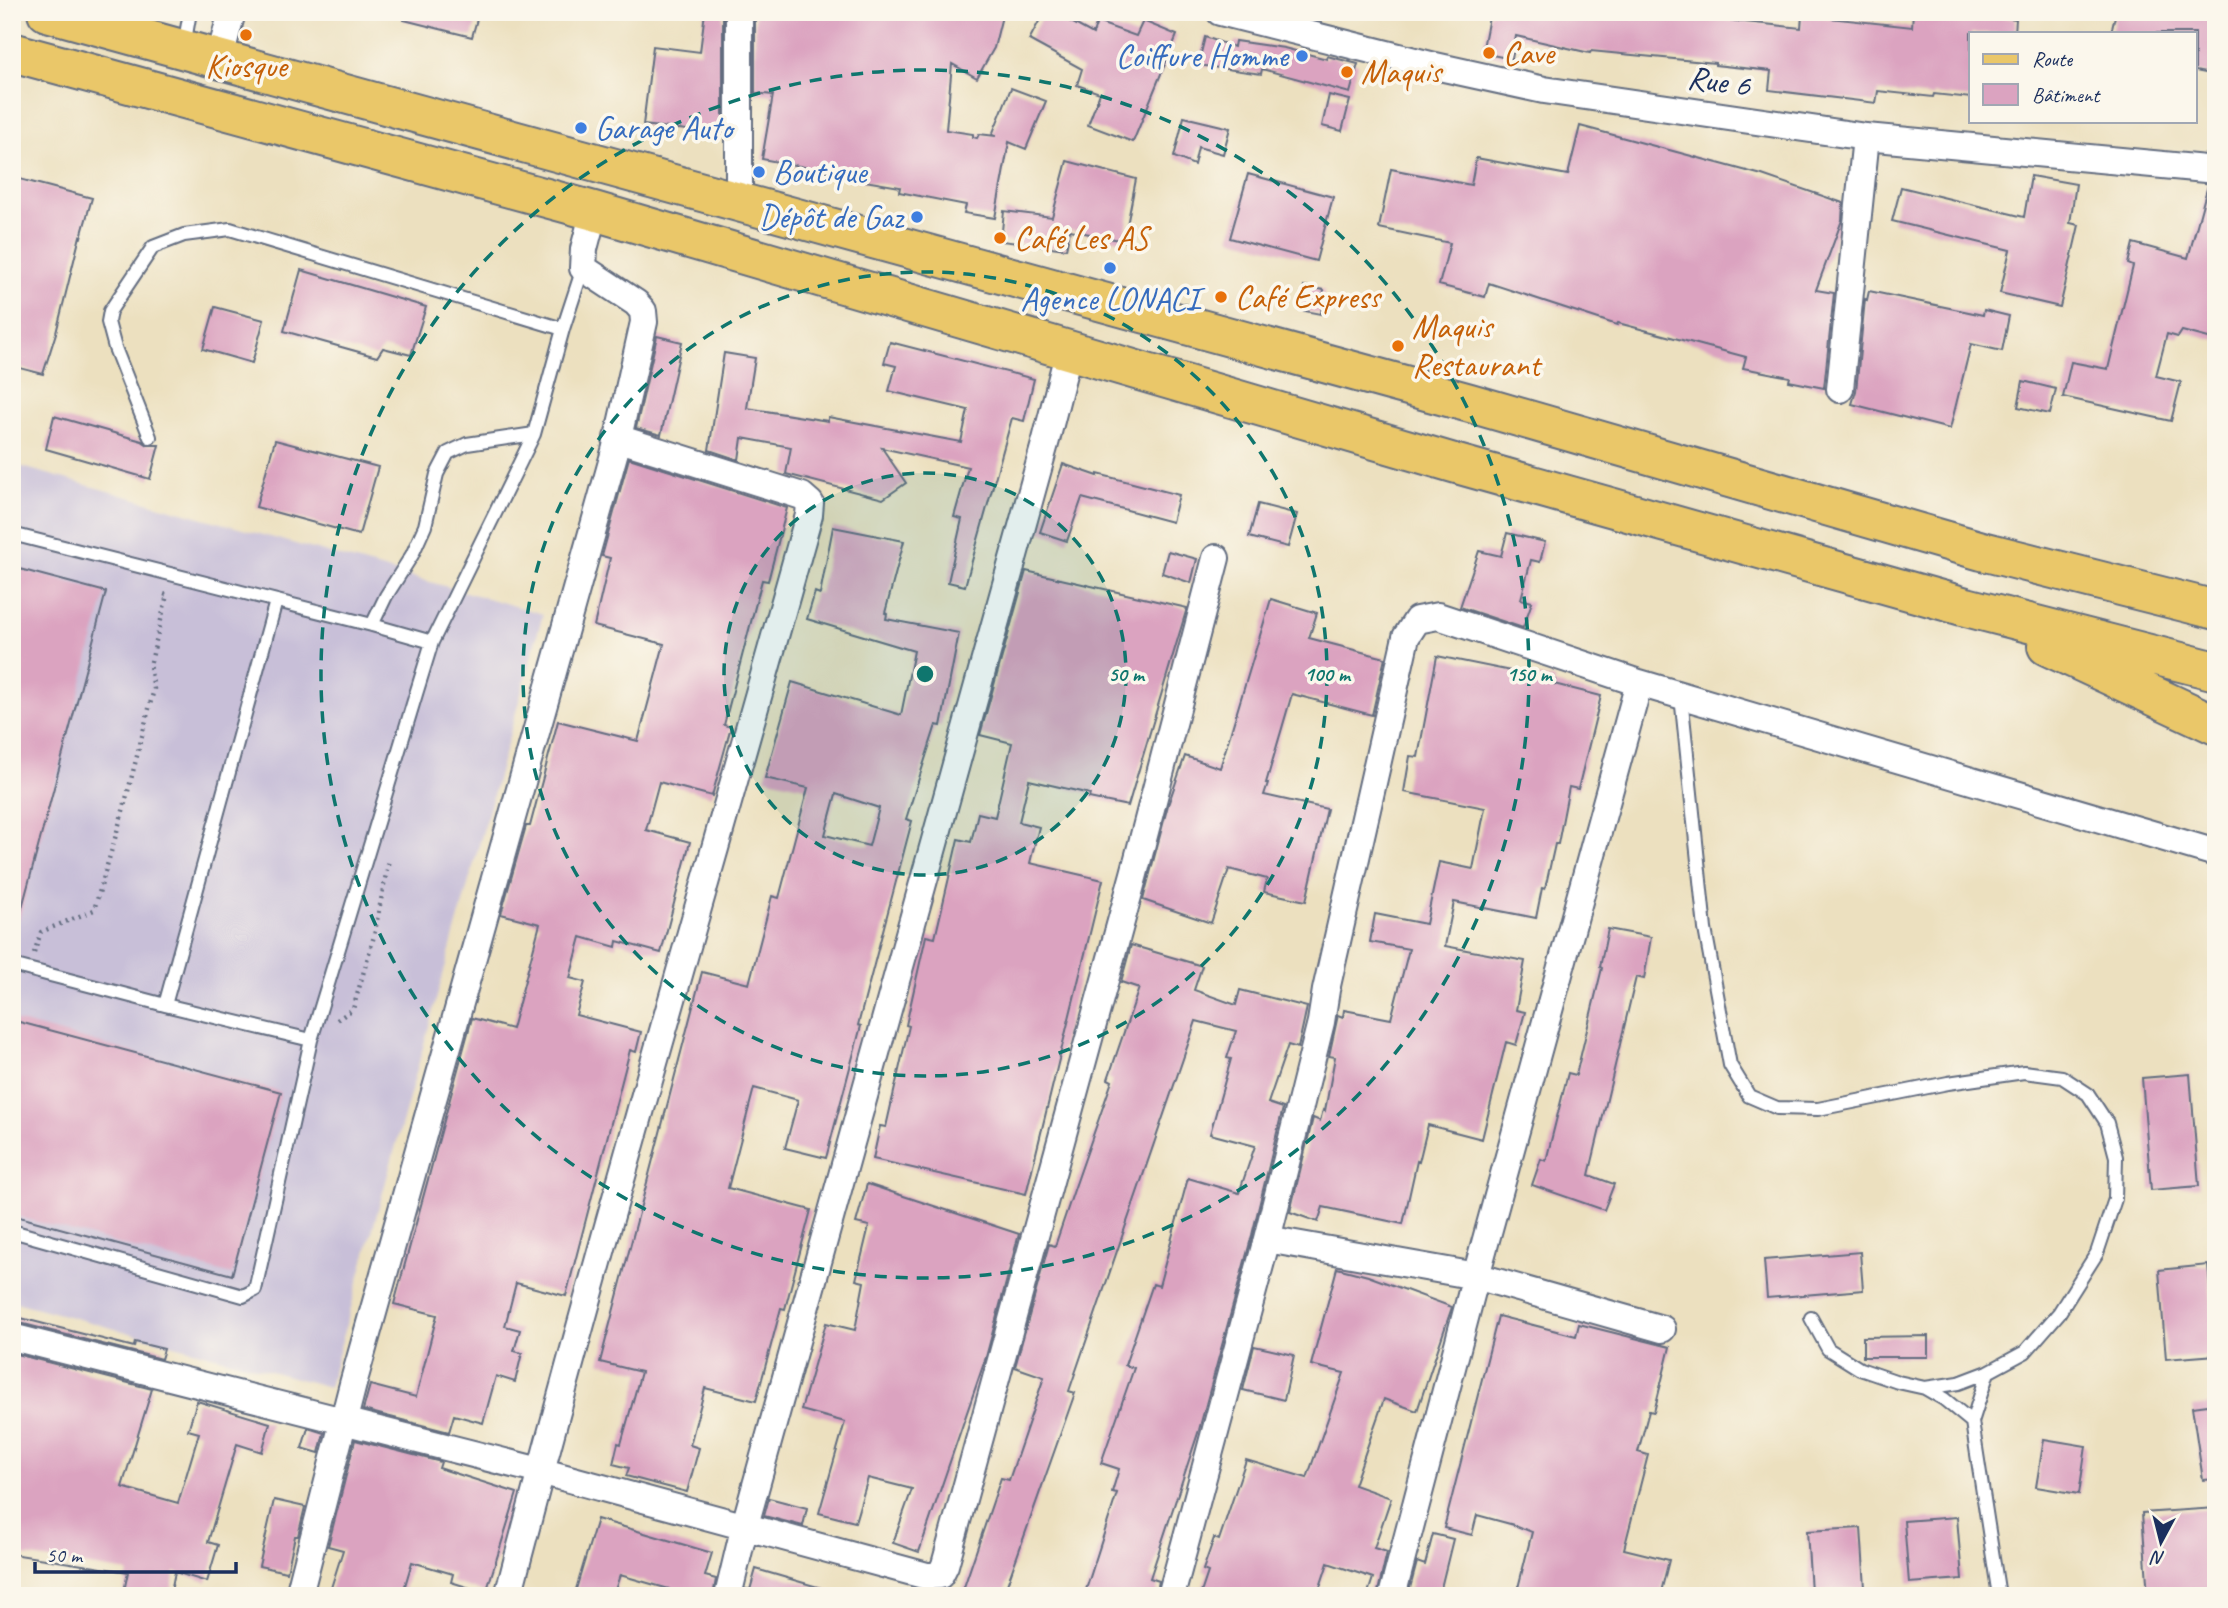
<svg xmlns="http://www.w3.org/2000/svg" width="2228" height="1608" viewBox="0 0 2228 1608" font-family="Caveat,sans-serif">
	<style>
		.industrial { fill: #c8bfd8 }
		.building { fill: #dba3c0; fill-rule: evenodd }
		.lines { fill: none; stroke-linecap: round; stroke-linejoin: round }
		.lane-casing { stroke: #646d80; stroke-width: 16 }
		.street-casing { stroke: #646d80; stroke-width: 30 }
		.primary-casing { stroke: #646d80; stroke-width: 42 }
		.path { stroke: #646d80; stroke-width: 4.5; stroke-dasharray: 2 5; stroke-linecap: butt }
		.lane { stroke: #fff; stroke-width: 12 }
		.street { stroke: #fff; stroke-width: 26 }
		.primary { stroke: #eac769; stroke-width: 38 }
		.ring { fill: none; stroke: #0f766e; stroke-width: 3.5; stroke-dasharray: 12 9 }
		.food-dot { fill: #e8710a; stroke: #fbf7ec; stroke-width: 2.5 }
		.shop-dot { fill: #3f7fe0; stroke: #fbf7ec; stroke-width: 2.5 }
		.labels { text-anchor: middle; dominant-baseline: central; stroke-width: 7; stroke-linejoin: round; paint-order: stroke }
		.food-label { font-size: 33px; fill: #c56008; stroke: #fbf7ec; text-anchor: start }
		.shop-label { font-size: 33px; fill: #366cbe; stroke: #fbf7ec; text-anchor: end }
		.street-label { font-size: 33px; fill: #1b2f5e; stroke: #fbf7ec }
		.centre { fill: #0f766e; stroke: #fbf7ec; stroke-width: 3.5 }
		.ring-label { font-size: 21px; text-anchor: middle; font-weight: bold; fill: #0f766e; stroke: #fbf7ec; stroke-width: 7; stroke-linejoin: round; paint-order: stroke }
	</style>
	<rect width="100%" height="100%" fill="#fbf7ec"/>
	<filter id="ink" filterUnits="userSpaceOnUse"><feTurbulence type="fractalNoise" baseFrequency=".0143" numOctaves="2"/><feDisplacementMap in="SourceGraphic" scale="14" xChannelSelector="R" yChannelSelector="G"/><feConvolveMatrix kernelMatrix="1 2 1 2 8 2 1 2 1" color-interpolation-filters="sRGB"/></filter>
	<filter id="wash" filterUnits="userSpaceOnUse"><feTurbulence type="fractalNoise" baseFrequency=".00686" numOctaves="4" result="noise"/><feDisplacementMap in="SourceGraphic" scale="28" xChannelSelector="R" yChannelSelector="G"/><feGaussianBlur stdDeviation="1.57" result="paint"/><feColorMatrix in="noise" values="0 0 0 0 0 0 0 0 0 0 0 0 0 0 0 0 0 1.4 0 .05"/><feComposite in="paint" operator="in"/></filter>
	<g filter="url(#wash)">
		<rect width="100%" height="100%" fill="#ece0bf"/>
		<!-- industrial -->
		<path class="industrial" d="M12,464L543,614L329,1387L12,1301Z"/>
		<g id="blocks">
			<!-- building -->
			<path class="building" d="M405,12H479L472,37L404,20Z
				M705,12H723V134L643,125L653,46L700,52Z
				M755,12H1003L994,48L977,78L952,64L946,130L973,134V137L977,138L979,134L996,136L992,135L1011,88L1046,101L1026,149L1009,142L995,218L964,213L966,205L899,192L900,187L853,179V176L762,159L773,95L755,93Z
				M1044,12H1053L1093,34L1097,22L1136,36L1143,21L1177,35L1133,142L1088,125L1100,93L1077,85L1082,69L1029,40Z
				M1490,12H1673L1698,15V17L1801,28L1802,15L1912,27L1913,12H1959L2016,19L2015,33H1971V98L1934,94L1933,97L1878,91L1876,103L1769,90L1771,71L1715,65V63L1591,51L1590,53L1516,36L1512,59L1482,53Z
				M2116,12H2216V75L2195,71V33H2111Z
				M1205,37L1234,47L1235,41L1284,48L1327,59V56L1358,64L1350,93L1262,69L1261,74L1198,65Z
				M1329,95L1350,100L1342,131L1322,126Z
				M1184,117L1230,128L1223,154L1198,147L1194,165L1174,157Z
				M1580,126L1762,175L1843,203L1842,220L1816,290L1834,293L1824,388L1789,381L1790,377L1743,368L1746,357L1618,323L1617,325L1489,283L1485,297L1439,285L1450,243L1379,228L1391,169L1471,185L1476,158L1568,175Z
				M1067,161L1136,179L1124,241L1070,230L1066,249L1001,241L1004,211L1052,217Z
				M1248,174L1333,197L1316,261L1230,238Z
				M2031,176L2076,184L2070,223L2079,225L2060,307L2000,293L2010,250L1892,221L1901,187L2024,217Z
				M12,177L92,198L81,237L80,236L56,333L43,374L12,366Z
				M2208,185L2216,186V340L2182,331L2178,337L2167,334L2156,376L2181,382L2171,421L2063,397L2071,362L2108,369L2133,266L2128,264L2133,243L2188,258Z
				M301,270L426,307L411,355L383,348L377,357L284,331Z
				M1304,286L1324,290L1321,314L1300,310Z
				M1869,291L1983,315L1984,310L2009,316L2002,351L1971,344L1950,429L1852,404L1856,391L1865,299L1867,300Z
				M215,307L264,320L252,363L203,349Z
				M657,336L682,342L661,435L636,428Z
				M890,342L1034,379L1024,421L1012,418L965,586L948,582L962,519L954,517L968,467L882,448L906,483L883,499L786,474L791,447L742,438L739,460L709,450L724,353L755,358L747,408L828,421V417L961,442L968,410L889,391L896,366L884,363Z
				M2023,381L2056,389L2050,414L2018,407Z
				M54,416L142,441L148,445H159L150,479L46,449Z
				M275,440L378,467L359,535L256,507Z
				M629,458L787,508L768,581L762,580L724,725L731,727L712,796L659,782L646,830L690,842L661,953L617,941L616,947L581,937L570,978L585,982L576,1015L641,1032L636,1052L630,1050L566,1296L516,1283L505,1326L520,1330L514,1351L522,1353L515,1382L496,1376L483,1423L454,1415L449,1432L363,1410L370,1385L416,1397L437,1315L394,1304L472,1018L512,1029L540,924L501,914L526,826H530L558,721L638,741L664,644L594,626L610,558L602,556Z
				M1063,464L1098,476V474L1179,495L1172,522L1082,498L1067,541L1040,532Z
				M1258,504L1297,514L1288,547L1249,537Z
				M833,527L904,541L885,613L887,614L886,619L959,633L941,726L936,725L906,819L912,821L858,1025L861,1026L826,1158L785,1148L798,1100L754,1088L728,1188L811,1210L785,1309L781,1308L756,1401L705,1388L690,1445L699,1448L687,1492L626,1476L629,1468L613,1464L618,1443L621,1444L641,1372L600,1362L702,972L749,984L772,896L779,898L808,788L765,778L792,682L901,715L914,651L807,619L815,592L820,594ZM836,794L879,808L869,846L825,835Z
				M1507,533L1545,542L1540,562L1531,560L1521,599L1532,602L1523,628L1460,607L1479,551L1501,556Z
				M1168,551L1197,559L1191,583L1162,573Z
				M12,567L106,592L19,919L12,918Z
				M1026,571L1187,608L1128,806L1089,798L1090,794L1029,780L1019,822L1039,827L1030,863L1103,880L1026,1194L873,1159L880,1126L886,1127L909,1026L906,1025L926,936L935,938L958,839L971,842L978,813L995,817L1012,743L980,735Z
				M1271,599L1317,613L1309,638L1385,658L1372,715L1292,694L1266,783H1268L1264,795L1327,809L1306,901L1264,892L1267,879L1229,869L1211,923L1143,900L1168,805L1185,756L1220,768Z
				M1437,656L1555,680L1554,684L1601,696L1578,789L1569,787L1558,844H1555L1545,889L1542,888L1536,918L1454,902L1445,946L1525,961L1516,1010L1525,1012L1516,1045L1506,1042L1482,1139L1428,1125L1419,1162L1417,1161L1403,1224L1323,1207L1318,1222L1290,1212L1313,1118L1320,1121L1323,1110L1325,1111L1335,1057L1329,1056L1338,1015L1343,1017L1344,1010L1391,1019L1409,949L1370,942L1375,914L1426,924L1439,862L1473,869L1485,808L1404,792L1410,756L1418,757Z
				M1608,929L1651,937L1644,979L1636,977L1589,1175L1614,1184L1604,1210L1532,1185L1541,1159L1546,1161L1568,1073L1576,1075L1602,968L1600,967Z
				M1131,945L1202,966L1194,990L1236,1005L1240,990L1307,1007L1298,1048L1288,1045L1268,1103L1283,1108L1252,1235L1199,1430L1150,1578L1159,1581L1156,1596H1084L1117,1493L1112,1492L1119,1469L1101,1463L1134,1368L1125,1365L1153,1284L1159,1286L1188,1178L1239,1193L1255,1146L1210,1134L1231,1059L1227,1058L1236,1031L1196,1021L1069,1391L1075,1393L1003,1596H961L1001,1478L1009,1480L1044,1377L1015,1367L1049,1244L1055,1246L1075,1187L1112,1081L1108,1079L1139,988L1121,982Z
				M12,1020L281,1092L232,1275L12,1215Z
				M2190,1074L2199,1186L2151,1190L2142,1078Z
				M867,1184L1019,1234L986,1357L919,1552L893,1543L912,1489L868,1478L855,1522L819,1513L845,1422L801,1410L826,1323L855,1330L864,1282L856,1280L869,1226L856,1223Z
				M1860,1252L1863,1290L1767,1298L1764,1260Z
				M2208,1265L2216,1355L2166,1359L2159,1270Z
				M1337,1268L1368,1276L1452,1307L1417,1411L1384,1399L1354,1485L1391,1498L1374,1548L1387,1552L1377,1596H1367L1373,1578L1328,1563L1317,1596H1200L1208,1572L1203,1570L1214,1538L1219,1540L1246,1460L1307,1478L1344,1373L1311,1365Z
				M1498,1316L1576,1336L1579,1324L1670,1347L1654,1412L1649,1411L1638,1452L1648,1455L1624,1549L1669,1560L1660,1596H1516L1532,1532L1514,1525L1477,1515L1472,1535L1444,1528Z
				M17,1317L134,1347L135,1342L164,1349L161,1359L16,1322Z
				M1928,1336V1357H1863V1337Z
				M1254,1346L1294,1355L1284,1400L1243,1390Z
				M12,1353L152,1389L122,1487L178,1503L199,1433L188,1430L197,1401L270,1423L262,1452L237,1444L208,1542L218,1545L207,1582L175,1572L170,1596H123L128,1572L12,1554Z
				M2216,1404V1479L2203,1480L2192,1407Z
				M308,1428L324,1433L319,1453L302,1448Z
				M2044,1439L2086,1446L2079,1494L2036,1487Z
				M355,1440L441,1462L439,1468L517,1493L486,1593L451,1582L453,1574L412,1562L402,1596H347L330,1591L343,1550L328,1546Z
				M769,1498L807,1508L803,1526L764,1516Z
				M274,1500L305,1507L298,1536H295L287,1572L259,1566Z
				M2216,1508V1596H2148L2142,1513Z
				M1957,1517L1962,1579L1909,1583L1904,1521Z
				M597,1519L712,1553L705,1576L716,1579L713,1596H667L669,1589L620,1575L613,1596H574Z
				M1861,1528L1865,1588L1811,1591L1807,1531Z
				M1433,1534L1453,1539L1439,1596H1408L1417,1562L1425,1565Z
				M756,1569L828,1590L827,1596H744L746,1589L750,1590Z"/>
		</g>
	</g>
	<g filter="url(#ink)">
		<use href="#blocks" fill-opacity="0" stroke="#646d80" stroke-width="2"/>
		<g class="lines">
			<!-- lane casing -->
			<g class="lane-casing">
				<path id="lane" d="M184,46L190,12
					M150,437L115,348L108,322L110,311L153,247L184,235L230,229L563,329
					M12,534L372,625L432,642
					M372,625L386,596L412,555L425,526L437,474L448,453L467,444L534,434
					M1681,696L1705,929L1730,1065L1749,1096L1777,1108L1818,1109L1948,1083L2024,1072L2062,1077L2088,1094L2107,1123L2116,1157L2115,1199L2097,1253L2059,1313L2025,1352L1988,1372L1959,1383L1925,1388L1898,1382L1860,1369L1828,1349L1811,1318
					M12,965L165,1005L311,1040
					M165,1005L276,601
					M12,1231L243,1296L255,1290L311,1040L416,694L432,642L534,434L563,329L583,268
					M1988,1372L1972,1422L1999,1596
					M1925,1388L1944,1399L1972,1422"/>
			</g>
			<!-- street casing -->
			<g class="street-casing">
				<path id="street" d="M1220,12L1435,66L1544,90L1866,137L2216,170
					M219,60L232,12
					M739,202V12
					M1840,389L1866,137
					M1267,1239L1476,1276L1662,1329
					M12,1337L540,1471L927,1576L940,1575L945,1565L1134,874L1216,558
					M299,1595L353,1384L615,451L644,322L643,311L636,303L583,268L584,249L594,211
					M508,1596C602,1234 709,875 809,515L810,503L802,496L617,438
					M728,1596L745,1525L1046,440L1069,350
					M1171,1596L1267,1239L1321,1022L1326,990L1406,637L1417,620L1438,616L1639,683L2216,853
					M1392,1596L1476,1276L1639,683"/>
			</g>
			<!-- primary casing -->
			<g class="primary-casing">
				<path id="primary" d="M47,12L1470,403L1982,551L2216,610
					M12,52L594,211L1457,464L1966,607L2216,671
					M2047,646L2216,725"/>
			</g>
			<!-- path -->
			<path class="path" d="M34,953L41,932L94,910L123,811L154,689L150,666L167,595L164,594
				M337,1020L353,1009L374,936L389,859"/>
			<!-- lane -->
			<use href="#lane" class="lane"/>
			<!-- street -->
			<use href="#street" class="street"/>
			<!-- primary -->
			<use href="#primary" class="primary"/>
		</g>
	</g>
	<!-- distance rings -->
	<circle cx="925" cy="674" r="201" fill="#0f766e" fill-opacity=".12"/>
	<g class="ring">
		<circle cx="925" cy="674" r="201"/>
		<circle cx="925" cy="674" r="402"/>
		<circle cx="925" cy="674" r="604"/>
	</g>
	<!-- markers -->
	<g class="food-dot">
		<circle cx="246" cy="35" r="7"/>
		<circle cx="1489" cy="53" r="7"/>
		<circle cx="1347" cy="72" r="7"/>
		<circle cx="1000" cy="238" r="7"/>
		<circle cx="1221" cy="297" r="7"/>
		<circle cx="1398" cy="346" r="7"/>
	</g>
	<g class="shop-dot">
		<circle cx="1302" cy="56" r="7"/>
		<circle cx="581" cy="128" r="7"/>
		<circle cx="759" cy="172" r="7"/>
		<circle cx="917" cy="217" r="7"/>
		<circle cx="1110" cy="268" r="7"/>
	</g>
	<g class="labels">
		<!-- food labels -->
		<g class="food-label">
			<text x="1503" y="53">Cave</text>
			<text x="246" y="66" text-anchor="middle">Kiosque</text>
			<text x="1361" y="72">Maquis</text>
			<text x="1014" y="238">Café Les AS</text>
			<text x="1235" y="297">Café Express</text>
			<text x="1412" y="327">Maquis<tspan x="1412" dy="38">Restaurant</tspan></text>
		</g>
		<!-- shop labels -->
		<g class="shop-label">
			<text x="1288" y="56">Coiffure Homme</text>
			<text x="595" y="128" text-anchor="start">Garage Auto</text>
			<text x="773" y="172" text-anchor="start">Boutique</text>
			<text x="903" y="217">Dépôt de Gaz</text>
			<text x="1110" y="299" text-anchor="middle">Agence LONACI</text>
		</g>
		<!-- street labels -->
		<g class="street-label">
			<text transform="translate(1719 81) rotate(8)">Rue 6</text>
		</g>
	</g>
	<circle cx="925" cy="674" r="10" class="centre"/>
	<g class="ring-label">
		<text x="1126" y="681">50 m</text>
		<text x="1327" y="681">100 m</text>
		<text x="1529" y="681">150 m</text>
	</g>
	<!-- margin -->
	<rect width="2228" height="1608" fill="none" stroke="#fbf7ec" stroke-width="42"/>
	<!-- legend -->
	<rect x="1969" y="32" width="228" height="91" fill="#fbf7ec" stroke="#a1a7b3" stroke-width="2"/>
	<rect x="1983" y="54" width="35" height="10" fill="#eac769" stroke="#a1a7b3" stroke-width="2"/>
	<text x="2032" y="66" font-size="21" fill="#1b2f5e">Route</text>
	<rect x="1983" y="84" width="35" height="21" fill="#dba3c0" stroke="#a1a7b3" stroke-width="2"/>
	<text x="2032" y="102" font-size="21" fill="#1b2f5e">Bâtiment</text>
	<!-- north arrow -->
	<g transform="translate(2161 1542) rotate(187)" stroke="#fbf7ec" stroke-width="5" paint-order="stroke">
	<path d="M0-5L12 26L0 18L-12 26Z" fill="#1b2f5e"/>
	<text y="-10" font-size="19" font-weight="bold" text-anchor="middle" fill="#1b2f5e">N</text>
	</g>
	<!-- scale -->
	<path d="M35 1562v10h201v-10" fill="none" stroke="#1b2f5e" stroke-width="3.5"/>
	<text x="46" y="1562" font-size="21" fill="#1b2f5e" stroke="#fbf7ec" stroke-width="5" paint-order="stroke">50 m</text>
</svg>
